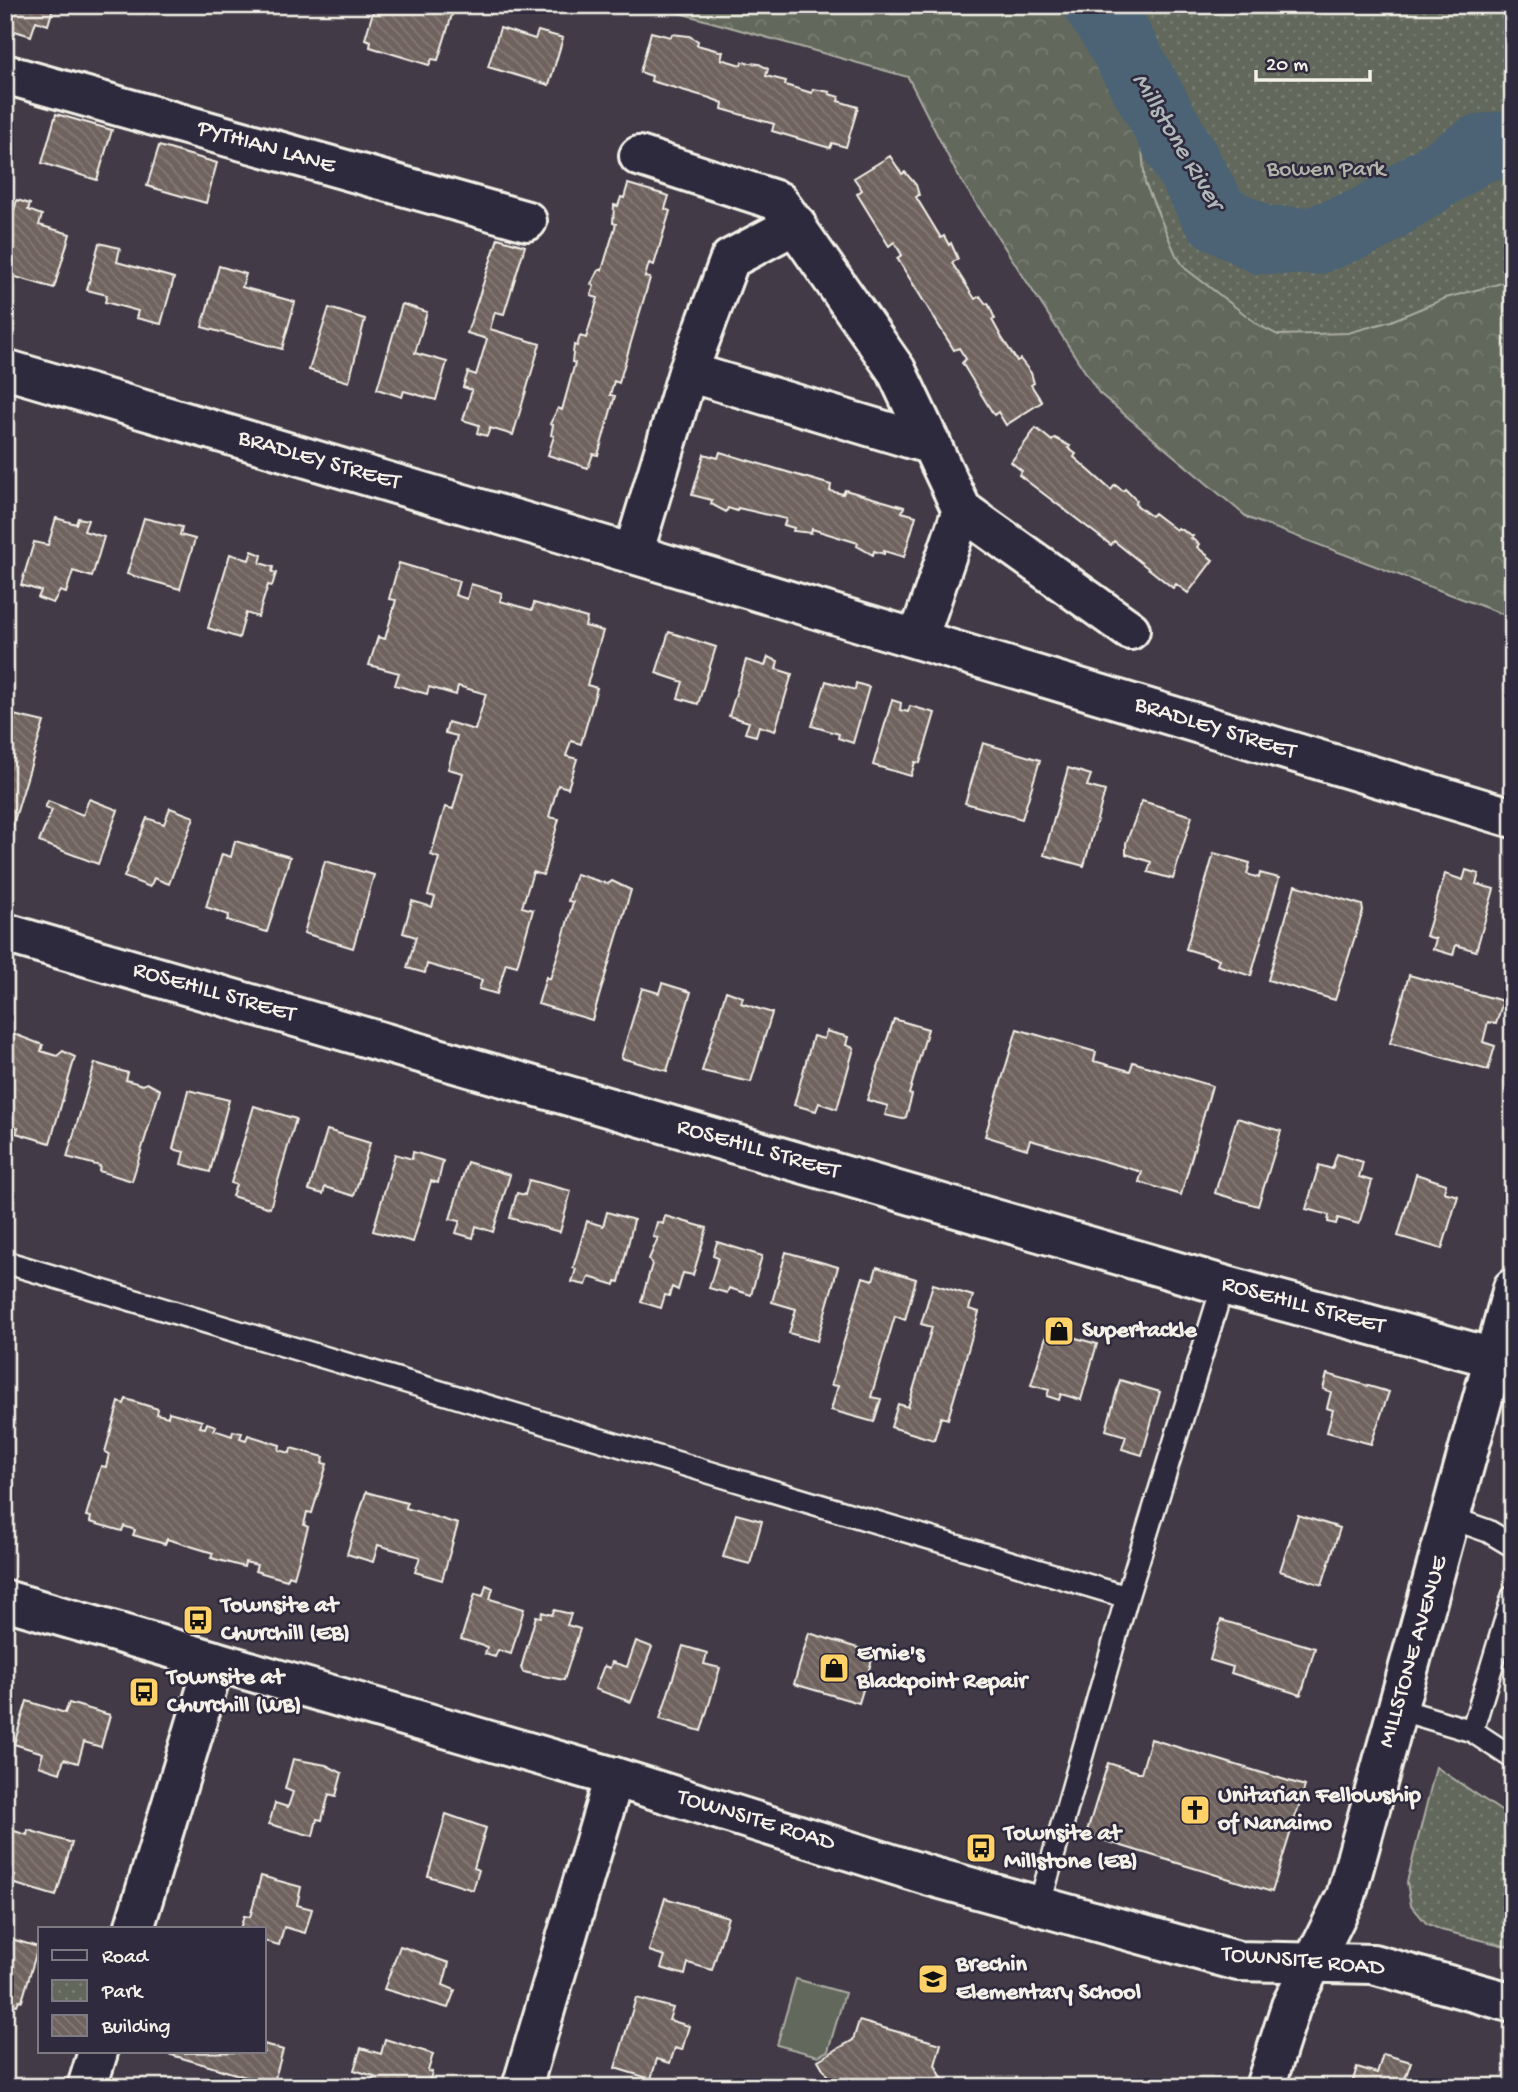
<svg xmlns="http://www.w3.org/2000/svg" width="1518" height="2092" viewBox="0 0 1518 2092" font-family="'Gochi Hand',sans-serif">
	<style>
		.green { fill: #62685b; stroke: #abaca2; stroke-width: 2 }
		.forest { fill: url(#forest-crowns); stroke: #abaca2; stroke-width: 2 }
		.park { fill: url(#park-dots); stroke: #abaca2; stroke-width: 2 }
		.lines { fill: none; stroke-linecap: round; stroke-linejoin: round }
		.river { stroke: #4b6375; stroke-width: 68 }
		.building { fill: url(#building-back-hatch); stroke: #f4f1e8; stroke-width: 2 }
		.service-casing { stroke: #f4f1e8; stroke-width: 26 }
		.minor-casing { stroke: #f4f1e8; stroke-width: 44 }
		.tertiary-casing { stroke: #f4f1e8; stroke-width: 44 }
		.service { stroke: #2f2a3d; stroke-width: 21 }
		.minor { stroke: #2f2a3d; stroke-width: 38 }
		.tertiary { stroke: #2f2a3d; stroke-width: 38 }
		.labels { text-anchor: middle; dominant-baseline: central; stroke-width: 5; stroke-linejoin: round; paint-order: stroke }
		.street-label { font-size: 24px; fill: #f4f1e8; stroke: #2f2a3d }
		.park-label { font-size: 24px; fill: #b2b3a9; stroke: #2f2a3d }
		.poi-label { font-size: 24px; font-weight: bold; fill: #f4f1e8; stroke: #2f2a3d; text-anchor: start }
		.water-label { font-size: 26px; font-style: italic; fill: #b0b8ba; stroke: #2f2a3d }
	</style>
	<defs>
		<pattern id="forest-crowns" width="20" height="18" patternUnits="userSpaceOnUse" patternTransform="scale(1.75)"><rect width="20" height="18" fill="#62685b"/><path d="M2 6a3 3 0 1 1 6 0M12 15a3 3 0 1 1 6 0" fill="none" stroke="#797e73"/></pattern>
		<pattern id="park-dots" width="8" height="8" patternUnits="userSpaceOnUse" patternTransform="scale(1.75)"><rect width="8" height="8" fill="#62685b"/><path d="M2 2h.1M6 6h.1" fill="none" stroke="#797e73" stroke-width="1.8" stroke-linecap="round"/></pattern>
		<pattern id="building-back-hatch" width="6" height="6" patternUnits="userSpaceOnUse" patternTransform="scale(1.75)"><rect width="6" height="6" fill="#6f635e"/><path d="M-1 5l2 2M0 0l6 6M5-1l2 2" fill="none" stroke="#847a75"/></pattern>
	</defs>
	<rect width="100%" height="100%" fill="#423b47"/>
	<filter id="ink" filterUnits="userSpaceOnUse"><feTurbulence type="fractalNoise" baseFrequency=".0143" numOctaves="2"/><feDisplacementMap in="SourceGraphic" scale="14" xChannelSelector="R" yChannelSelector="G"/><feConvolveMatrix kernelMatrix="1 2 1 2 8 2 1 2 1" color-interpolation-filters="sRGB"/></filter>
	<g filter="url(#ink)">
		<!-- green -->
		<path class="green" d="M796,1979L845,1993L828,2051L818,2056L777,2045Z"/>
		<!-- forest -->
		<path class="forest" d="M651,5H1054L1235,36L1513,5V618L1248,518L1099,393L957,174L908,77Z"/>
		<!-- park -->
		<path class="park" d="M1076,5H1513V280L1446,298L1391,321L1348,333L1278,335L1260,326L1186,269L1176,255L1145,183L1138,104L1129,81Z
			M1436,1767L1513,1819V1948L1441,1930L1426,1923L1411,1905L1407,1882Z"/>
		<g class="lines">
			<!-- river -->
			<path class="river" d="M1097,5L1115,32L1216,216L1262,240L1314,241L1368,220L1480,148L1513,144"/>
		</g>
		<!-- building -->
		<path class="building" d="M5,5H54L48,25L36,21L31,36L5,28L8,11Z
			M375,5H455L438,60L432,59L429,65L370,47L371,41L365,39Z
			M500,28L535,39L538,31L563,38L549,85L488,67Z
			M651,32L671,37L672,34L689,36L698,41L697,45L723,52L721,59L741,65L742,62L759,64L768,69L766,76L786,81L785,85L812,93L813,89L830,92L829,94L839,97L838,101L858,107L846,147L832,143L830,148L772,131L774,124L722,109L723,103L710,98L651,81L652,76L640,72Z
			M56,114L112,130L97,180L42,163Z
			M159,146L217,163L206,203L147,186Z
			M890,156L902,174L905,172L916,185L919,195L916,197L941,238L944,236L949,245L951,243L958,259L952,263L975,299L980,296L986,304L988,303L995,319L992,320L1002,338L1017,361L1020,359L1031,373L1034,383L1031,385L1042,402L1006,425L998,412L994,415L962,363L966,359L959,348L954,350L897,258L902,255L894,242L889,246L857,194L862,190L854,178Z
			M628,184L669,196L665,209L670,211L654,265L649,263L645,277L650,278L619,383L614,381L610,395L615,396L598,455L593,454L588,468L548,455L554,436L551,435L553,425L550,424L558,408L562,410L575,363L572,362L574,345L577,346L580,336L586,338L598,298L591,296L594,286L591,284L599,270H602L616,224L613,223L614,205L618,206L621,197L624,198Z
			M17,200L30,204L28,210L42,215L39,225L70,234L54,288L5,274V240Z
			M498,238L525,246L504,314L495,312L490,329L540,344L513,435L490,428L487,436L477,433L479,425L463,420L472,390L463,387L468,372L476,375L487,339L467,333Z
			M99,243L120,248L117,262L174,278L161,324L136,318L138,311L105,302L107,295L87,290Z
			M219,266L246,274L242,287L295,302L282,349L202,327Z
			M402,304L427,312L415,353L447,362L436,400L404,391L402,397L377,389Z
			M329,308L365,319L349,382L309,370Z
			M1036,428L1052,441L1055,438L1070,446L1068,448L1076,454L1074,457L1111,490L1115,485L1123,491L1125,489L1137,501L1135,504L1151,516L1154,513L1176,530L1178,528L1193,536L1191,538L1199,544L1197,547L1213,560L1188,593L1176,584L1173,588L1114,541L1111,545L1019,475L1022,471L1011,462Z
			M720,452L831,485L830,491L843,494L845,490L904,507L902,512L916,516L904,557L884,551V554L874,551L873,555L857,546L858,543L812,529L811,533L793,531L794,528L784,525L786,519L738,508L737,511L728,508L726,512L711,504L712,500L692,495L704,454L718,458Z
			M56,518L76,524L78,518L88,520L84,531L104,537L92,577L73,571L66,593L60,591L53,603L38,598L41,591L21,585L34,542L48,545Z
			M144,518L182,527L180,535L195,539L180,589L127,574Z
			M252,551L262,555L260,563L273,567L272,572L276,573L272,586L268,585L258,617L246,613L239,638L208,628L230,554L249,560Z
			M399,563L459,581L455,595L467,599L471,584L502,593L500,601L532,610L534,603L587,618L585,626L603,631L587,685L597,688L581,744L571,741L566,756L577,759L568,788L558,785L549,817L559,819L543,875L533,872L522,907L533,910L517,966L506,963L497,994L479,989L482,980L427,964L425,973L407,968L416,937L403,933L412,901L432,907L435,897L428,895L439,858L431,855L445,807L453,809L463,773L448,769L457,736L445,733L448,722L475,730L486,694L458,686L456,695L429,687L427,694L395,685L399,673L369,665L378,637L385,639L396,600L389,599Z
			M669,632L716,647L698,704L678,698L683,682L656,673Z
			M768,657L778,661L776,669L792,674L775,731L759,726L756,736L745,733L749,722L729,716L746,660L765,666Z
			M826,681L855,690L856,683L869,687L853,743L838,738L839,734L812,726Z
			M892,700L901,703L900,710L908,712L910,706L935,713L920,763L915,762L911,776L873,765Z
			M5,713L44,722L5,851Z
			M983,743L1040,760L1022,819L965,803Z
			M1068,768L1091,775L1087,786L1105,791L1084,866L1044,855Z
			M89,799L118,810L98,864L39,842L52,810L45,808L48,801L83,815Z
			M1142,801L1192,816L1173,879L1148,872L1151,862L1126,854V843Z
			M170,808L194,817L169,884L154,878L150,887L124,877L147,818L164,824Z
			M235,841L290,857L267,932L227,920L229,915L206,907L222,854L231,857Z
			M1214,853L1250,863L1247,874L1259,878L1260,873L1279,878L1251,976L1217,965L1219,959L1186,949Z
			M325,861L374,875L353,948L304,933Z
			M1466,870L1479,874L1476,884L1494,889L1476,951L1456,945L1453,955L1433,949L1436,939L1426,936L1445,874L1463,880Z
			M576,874L608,884L612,881L631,890L592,1020L538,1004L546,977L550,979L562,941L573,902L568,901Z
			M1295,885L1362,905L1363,911L1335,1000L1268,980Z
			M1409,975L1503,1001L1496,1024L1488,1022L1483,1042L1495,1046L1488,1070L1390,1043Z
			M662,983L691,992L667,1071L621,1058L642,988L659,993Z
			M726,991L743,997L741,1003L772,1013L751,1082L702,1071Z
			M894,1019L928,1029L909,1094L912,1095L906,1117L902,1119L885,1115L888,1106L867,1100Z
			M1017,1029L1096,1052L1094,1061L1130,1071L1133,1062L1212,1086L1181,1195L1139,1182L1142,1172L1030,1140L1027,1149L985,1136Z
			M826,1031L848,1037L846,1045L854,1048L837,1109L819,1103L816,1111L794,1105L813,1036L824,1039Z
			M14,1034L43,1045L41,1051L57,1056L63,1051L75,1057L50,1143L16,1133L18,1128L5,1124V1048L9,1035Z
			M95,1063L128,1073L126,1080L143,1085L147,1083L160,1090L132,1181L99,1171L100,1166L67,1157Z
			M188,1090L229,1100L210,1172L181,1164L184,1152L173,1149Z
			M254,1106L296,1119L270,1208L232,1196L236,1185L231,1183Z
			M1237,1118L1281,1131L1258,1206L1215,1193Z
			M327,1130L370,1143L354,1196L325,1187L323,1194L309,1190Z
			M413,1152L443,1161L438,1183L431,1181L413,1242L373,1231L395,1154L412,1159Z
			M1337,1154L1363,1162L1359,1177L1372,1181L1359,1224L1338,1218L1336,1224L1328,1222L1329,1215L1306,1209L1319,1165L1332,1169Z
			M467,1162L510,1175L493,1232L476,1226L473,1238L456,1233L460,1221L450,1219Z
			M1416,1174L1446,1184L1444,1192L1458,1196L1442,1249L1398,1236Z
			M529,1180L571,1191L560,1232L510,1218L517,1193L525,1195Z
			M607,1212L634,1220L619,1282L616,1281L615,1285L589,1277L586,1285L572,1282L576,1269L573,1268L587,1221L603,1226Z
			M665,1216L707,1228L693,1275L683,1273L678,1290L672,1287L669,1296L665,1295L661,1308L641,1302L652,1264L649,1259L658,1238L653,1237L657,1222L663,1224Z
			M717,1242L762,1256L751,1295L729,1288L727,1293L709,1288L718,1258L713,1256Z
			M786,1252L838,1267L817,1341L789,1333L796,1309L772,1302Z
			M877,1267L916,1279L905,1320L895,1316L871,1397L881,1399L874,1422L831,1410L838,1386L831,1385L863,1277L873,1280Z
			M933,1284L973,1296L969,1309L979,1312L948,1419L941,1417L934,1440L891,1427L898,1404L908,1407L932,1327L921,1324Z
			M1048,1330L1097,1344L1081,1400L1061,1394L1059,1400L1047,1396L1049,1390L1031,1385Z
			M1327,1374L1389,1392L1371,1444L1327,1432L1333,1410L1327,1408L1331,1392L1323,1389Z
			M1120,1380L1160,1392L1142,1455L1122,1449L1126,1436L1106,1430Z
			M126,1399L158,1409L157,1414L168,1417L169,1412L202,1421L200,1427L205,1428L207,1423L216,1426L214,1430L232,1436L233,1431L242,1433L240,1438L246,1440L248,1435L280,1445L279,1450L290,1453L291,1448L324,1457L322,1463L327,1464L312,1513L307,1512L304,1525L308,1527L294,1577L289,1575L287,1580L255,1571L257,1565L245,1562L244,1567L211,1558L213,1553L167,1539L165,1544L133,1535L135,1530L124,1526L122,1531L90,1522L91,1517L86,1516L101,1466L106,1467L109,1454L105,1452L119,1402L124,1404Z
			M366,1492L407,1503L406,1508L458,1524L442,1580L415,1572L420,1557L378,1545L373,1562L347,1554Z
			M736,1514L762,1521L750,1564L723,1557Z
			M1298,1515L1340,1528L1322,1585L1280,1571Z
			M486,1585L493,1588L490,1599L524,1609L511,1654L498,1650L495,1657L485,1654L487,1647L461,1639L475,1594L483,1596Z
			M554,1610L571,1614L567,1625L580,1629L564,1680L523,1672L521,1668L536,1616L541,1617L542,1612L552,1615Z
			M1221,1620L1315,1648L1301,1695L1231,1673L1233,1667L1210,1660Z
			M809,1633L874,1653L859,1703L794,1684Z
			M636,1641L652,1647L631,1702L595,1689L604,1666L610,1668L612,1662L627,1667Z
			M683,1646L707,1653L704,1664L720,1668L701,1731L660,1719Z
			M27,1701L65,1713L69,1703L110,1715L101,1747L84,1742L78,1763L64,1759L60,1773L39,1766L43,1753L14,1744Z
			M1151,1739L1305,1786L1272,1892L1086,1835L1108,1763L1141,1773Z
			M293,1759L326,1765L342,1773L336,1796L329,1794L322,1820L317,1819L313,1836L269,1824L275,1803L288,1807L293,1792L285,1789Z
			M446,1814L486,1828L474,1868L479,1870L473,1890L428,1876Z
			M5,1828L27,1835L28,1830L72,1843L56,1896L12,1883L15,1875L5,1872Z
			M261,1876L301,1887L297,1905L312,1909L305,1933L284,1927L279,1945L264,1941V1929H240L244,1916L250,1917Z
			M665,1898L728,1917L712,1970L688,1963L685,1975L661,1968L665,1956L649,1951Z
			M5,1937L38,1947L22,2001L19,2000L17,2005L5,2002Z
			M400,1946L449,1963L443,1985L455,1990L448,2008L384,1989Z
			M636,1998L673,2008L669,2020L689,2026L682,2050L675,2048L670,2063L657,2059L651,2079L615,2068Z
			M859,2021L941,2044L935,2065L947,2087H834L818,2060L853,2040Z
			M385,2039L433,2054L428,2071L432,2072L428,2087L417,2083L416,2087H371L374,2076L354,2070L361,2048L381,2054Z
			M264,2044L283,2050L273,2085L165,2053L264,2052Z
			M1383,2054L1411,2062L1402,2087H1351L1357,2067L1377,2073Z"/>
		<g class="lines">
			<!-- service casing -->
			<g class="service-casing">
				<path id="service" d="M5,1262L1127,1597
					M1451,1518L1488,1531L1513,1546
					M1398,1709L1472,1731L1513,1758
					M1472,1731L1513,1596
					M1039,1906L1127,1597L1223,1285"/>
			</g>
			<!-- minor casing -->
			<g class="minor-casing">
				<path id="minor" d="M5,74L527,221
					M639,156L778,201L896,370L962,510L1130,630
					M5,369L633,554L1513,818
					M688,372L932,445
					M633,554L688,372L730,259L796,224
					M918,639L962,510
					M5,933L1223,1285L1513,1363
					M134,1929L215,1661
					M87,2087L98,2052
					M522,2087L614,1777
					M1265,2087L1291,2006L1346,1896L1513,1288"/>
			</g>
			<!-- tertiary casing -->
			<g class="tertiary-casing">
				<path id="tertiary" d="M5,1600L614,1777L930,1876L1238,1961L1373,1964L1513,2003"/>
			</g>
			<!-- service -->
			<use href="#service" class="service"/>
			<!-- minor -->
			<use href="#minor" class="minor"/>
			<!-- tertiary -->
			<use href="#tertiary" class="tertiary"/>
		</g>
	</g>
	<!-- icons -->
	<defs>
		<g id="shop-square" transform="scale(1.575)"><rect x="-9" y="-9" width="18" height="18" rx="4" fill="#ffd166" stroke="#2f2a3d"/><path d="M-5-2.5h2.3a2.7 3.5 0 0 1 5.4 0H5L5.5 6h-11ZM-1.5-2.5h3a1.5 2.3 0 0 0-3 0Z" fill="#111"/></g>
		<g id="bus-square" transform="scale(1.575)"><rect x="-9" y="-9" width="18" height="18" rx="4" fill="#ffd166" stroke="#2f2a3d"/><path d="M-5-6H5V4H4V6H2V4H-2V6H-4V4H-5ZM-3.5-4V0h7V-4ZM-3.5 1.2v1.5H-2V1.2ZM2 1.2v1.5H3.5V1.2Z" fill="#111"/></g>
		<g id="church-square" transform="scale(1.575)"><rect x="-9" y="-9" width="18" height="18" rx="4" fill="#ffd166" stroke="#2f2a3d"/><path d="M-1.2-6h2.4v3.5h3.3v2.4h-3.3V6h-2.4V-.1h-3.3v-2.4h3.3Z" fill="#111"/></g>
		<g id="school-square" transform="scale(1.575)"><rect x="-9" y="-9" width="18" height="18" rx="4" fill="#ffd166" stroke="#2f2a3d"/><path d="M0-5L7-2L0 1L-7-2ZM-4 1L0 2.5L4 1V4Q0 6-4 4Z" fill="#111"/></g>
	</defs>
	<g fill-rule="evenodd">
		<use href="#shop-square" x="1059" y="1331"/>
		<use href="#bus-square" x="198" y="1620"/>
		<use href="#shop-square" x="834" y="1668"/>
		<use href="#bus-square" x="144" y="1692"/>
		<use href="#church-square" x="1195" y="1810"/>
		<use href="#bus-square" x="981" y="1848"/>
		<use href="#school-square" x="933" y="1979"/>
	</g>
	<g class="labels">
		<!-- street labels -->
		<g class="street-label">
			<text transform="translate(266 148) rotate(16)">PYTHIAN LANE</text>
			<text transform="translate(319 461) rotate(16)">BRADLEY STREET</text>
			<text transform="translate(1215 729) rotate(17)">BRADLEY STREET</text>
			<text transform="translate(214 993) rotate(16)">ROSEHILL STREET</text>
			<text transform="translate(758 1150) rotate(16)">ROSEHILL STREET</text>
			<text transform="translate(1303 1306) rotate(15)">ROSEHILL STREET</text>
			<text transform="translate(1414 1652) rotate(-74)">MILLSTONE AVENUE</text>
			<text transform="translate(756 1821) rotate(17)">TOWNSITE ROAD</text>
			<text transform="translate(1303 1962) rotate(5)">TOWNSITE ROAD</text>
		</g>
		<!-- park labels -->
		<g class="park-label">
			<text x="1326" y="170">Bowen Park</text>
		</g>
		<!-- poi labels -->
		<g class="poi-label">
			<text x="1082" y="1331">Supertackle</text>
			<text x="221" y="1606">Townsite at<tspan x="221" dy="28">Churchill (EB)</tspan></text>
			<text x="857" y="1654">Ernie's<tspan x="857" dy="28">Blackpoint Repair</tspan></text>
			<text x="167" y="1678">Townsite at<tspan x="167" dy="28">Churchill (WB)</tspan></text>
			<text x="1218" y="1796">Unitarian Fellowship<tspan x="1218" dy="28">of Nanaimo</tspan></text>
			<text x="1004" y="1834">Townsite at<tspan x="1004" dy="28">Millstone (EB)</tspan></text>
			<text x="956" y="1965">Brechin<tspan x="956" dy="28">Elementary School</tspan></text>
		</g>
		<!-- water labels -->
		<g class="water-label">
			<text transform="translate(1176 142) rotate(59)">Millstone River</text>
		</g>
	</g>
	<!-- margin -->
	<rect width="1518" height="2092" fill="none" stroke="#2f2a3d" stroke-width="28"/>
	<rect x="14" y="14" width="1490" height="2064" fill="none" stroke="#f4f1e8" stroke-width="2.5" filter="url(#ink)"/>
	<!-- legend -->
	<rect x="38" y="1927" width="228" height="126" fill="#2f2a3d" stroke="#7e7a81" stroke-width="2"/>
	<rect x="52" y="1950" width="35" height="10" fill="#2f2a3d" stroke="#7e7a81" stroke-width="2"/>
	<text x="102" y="1962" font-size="21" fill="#f4f1e8">Road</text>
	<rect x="52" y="1980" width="35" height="21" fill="url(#park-dots)" stroke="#7e7a81" stroke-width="2"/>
	<text x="102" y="1997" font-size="21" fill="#f4f1e8">Park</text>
	<rect x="52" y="2015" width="35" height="21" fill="url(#building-back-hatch)" stroke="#7e7a81" stroke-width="2"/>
	<text x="102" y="2032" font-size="21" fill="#f4f1e8">Building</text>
	<!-- scale -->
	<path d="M1256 70v10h114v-10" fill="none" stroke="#f4f1e8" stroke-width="3.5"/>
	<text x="1266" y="70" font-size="21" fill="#f4f1e8" stroke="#2f2a3d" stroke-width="5" paint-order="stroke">20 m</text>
</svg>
